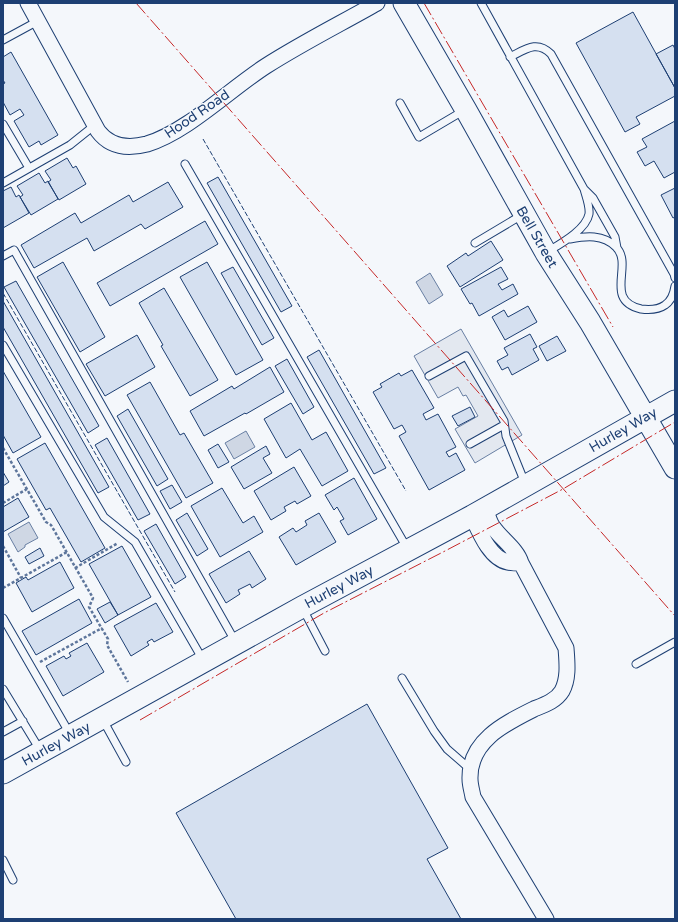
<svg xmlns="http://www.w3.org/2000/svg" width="678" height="922" viewBox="0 0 678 922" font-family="'Varela Round',sans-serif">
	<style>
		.parking { fill: #e3e8f0; stroke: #687fa3 }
		.water { fill: #cfd7e4; stroke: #687fa3 }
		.building { fill: #d5e0f0; stroke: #1d3f73 }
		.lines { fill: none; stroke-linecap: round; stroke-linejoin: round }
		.lane-casing { stroke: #1d3f73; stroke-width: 9 }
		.street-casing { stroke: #1d3f73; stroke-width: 17 }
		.secondary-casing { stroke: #1d3f73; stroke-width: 23 }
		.path { stroke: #5e769c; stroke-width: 2.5; stroke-dasharray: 3 2; stroke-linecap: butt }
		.lane { stroke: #f4f7fb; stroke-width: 7 }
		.street { stroke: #f4f7fb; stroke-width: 15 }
		.secondary { stroke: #f4f7fb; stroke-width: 21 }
		.fence { stroke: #1d3f73; stroke-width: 1; stroke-dasharray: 5 2; stroke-linecap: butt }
		.power { stroke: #c62828; stroke-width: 1; stroke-dasharray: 14 3 2 3; stroke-linecap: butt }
		.labels { text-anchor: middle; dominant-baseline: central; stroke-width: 3; stroke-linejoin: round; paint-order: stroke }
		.street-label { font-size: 14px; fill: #1d3f73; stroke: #f4f7fb }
	</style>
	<rect width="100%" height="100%" fill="#f4f7fb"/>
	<!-- parking -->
	<path class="parking" d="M461,329L522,435L475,463L455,429L478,416L466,395L463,396L458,387L438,398L414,356Z"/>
	<!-- water -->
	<path class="water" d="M430,273L443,295L429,304L416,282Z
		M246,431L255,447L234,459L225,443Z
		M29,522L38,538L25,545V547L18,552L8,534Z"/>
	<!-- building -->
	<path class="building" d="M633,12L675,88V96L636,117L640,124L625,132L576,43Z
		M673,45L675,49V88L656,54Z
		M11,52L58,135L41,145L39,141L29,147L14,121L24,115L20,109L10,115L3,102V84L5,83L3,80V57Z
		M675,121V172L664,178L654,161L645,166L637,152L647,147L642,139Z
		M67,158L73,168L76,166L86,184L59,200L48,182L51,180L45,171Z
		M39,173L45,183L48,181L58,199L31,215L20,197L23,195L17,186Z
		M218,177L292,306L281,312L207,183Z
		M168,182L183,207L145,229L141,224L94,251L87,238L34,268L21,245L75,213L81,223L129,195L133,202Z
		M11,187L16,197L19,195L29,213L3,228V191Z
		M675,188V217L673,218L661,195Z
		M205,221L218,244L110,306L97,283Z
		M491,241L503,260L460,287L447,266L466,253L468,256Z
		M63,262L105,337L80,352L37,277Z
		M207,262L263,360L236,375L180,277Z
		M233,267L274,338L262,345L221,273Z
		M501,267L508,279L498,284L502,290L513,284L518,294L479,316L472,303L470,304L461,289Z
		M16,281L99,426L88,433L4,287Z
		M164,288L218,380L190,396L161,346L163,345L139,303Z
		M3,301L109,487L98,493L3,327Z
		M528,306L537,322L505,340L492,317L504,310L508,317Z
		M530,334L537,347L533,349L539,360L512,375L508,367L502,370L497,361L508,355L504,348Z
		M137,335L155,367L105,396L86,364Z
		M557,336L566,351L547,361L539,346Z
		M319,350L386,468L374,474L307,357Z
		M287,359L314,407L303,414L275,366Z
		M270,367L284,392L246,414L245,413L204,436L190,411L232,386L234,389Z
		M412,370L434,408L423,414L426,420L438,414L456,447L446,452L449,457L456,453L465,470L429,490L399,436L406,432L402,425L394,429L373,392L382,387L380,384L399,373L401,376Z
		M3,371L41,437L13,453L3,435Z
		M150,382L180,435L184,433L213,483L186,498L127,395Z
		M291,403L312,440L326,432L348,471L322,486L300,449L286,458L264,419Z
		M470,407L475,417L458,426L452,416Z
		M128,409L168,479L157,486L117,416Z
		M107,438L150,514L138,520L95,445Z
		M45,443L105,548L81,562L50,508L46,510L17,459Z
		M218,444L229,462L218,468L208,450Z
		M266,446L270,454L263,458L272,473L244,489L231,467Z
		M294,467L311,496L297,504L295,501L284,507L286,511L271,520L254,491Z
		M3,472L9,482L3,486Z
		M354,478L377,519L348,535L340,521L344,519L337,507L334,510L325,495Z
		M172,485L182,502L170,509L160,491Z
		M222,488L243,523L254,516L263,532L220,557L191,506Z
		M18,498L29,517L3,532V507Z
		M187,513L208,549L197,556L176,520Z
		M319,513L336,542L296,565L279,537L293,528L296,532L307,525L305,521Z
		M156,524L186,577L175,584L144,531Z
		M122,546L151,597L118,615L89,564Z
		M40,548L44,556L29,564L25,557Z
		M249,551L266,579L252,588L250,584L238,590L240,594L226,603L209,574Z
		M60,562L74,588L32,612L16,583L26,577L28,580Z
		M79,599L92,623L36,655L22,631Z
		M110,602L118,615L105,623L97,609Z
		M156,603L173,632L154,642L152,639L147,642L149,645L131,656L114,626Z
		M87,643L104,672L63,696L46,666L64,656L66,659L71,656L69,653Z
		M367,704L448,848L427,859L461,919H236L176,813Z"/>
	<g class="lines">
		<!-- lane casing -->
		<g class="lane-casing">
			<path id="lane" d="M481,3L584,189C586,197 590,206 589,214C586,230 560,244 547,252
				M3,40L38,21
				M510,57C526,49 537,40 551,54L674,274L675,278
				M400,103L419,137L463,111
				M3,124L29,168
				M185,164L407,548
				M3,183L70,145L95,125
				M585,190L593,198L615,237L617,248
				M570,239C586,236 603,234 616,247C634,265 603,300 641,309C649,310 658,310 665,305C671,301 674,293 675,286
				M475,243L522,215
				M3,256L14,250L235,641
				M3,345L104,517L135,542L203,660
				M429,376L466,356L504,421L506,436L525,483
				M470,444L504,425
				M303,609L325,651
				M3,618L70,734
				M636,664L675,642
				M402,678L434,731L447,749L470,769
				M3,689L40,750
				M103,720L126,762
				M3,732L23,721
				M3,860L13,880"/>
		</g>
		<!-- street casing -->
		<g class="street-casing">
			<path id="street" d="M28,3L98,131C110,147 128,149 147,144C187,132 230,89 266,66C302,43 340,24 377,3
				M472,516C479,531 490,559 508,562C512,563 517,563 521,563C517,549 501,539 493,527C489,522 488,515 485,509
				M521,563L566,648C567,662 569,678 562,691C556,701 544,705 534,709C504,724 469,741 470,779C470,785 472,791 473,797L546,919"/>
		</g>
		<!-- secondary casing -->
		<g class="secondary-casing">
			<path id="secondary" d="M404,3L466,110L546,253L590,322L675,468
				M3,773L302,607L472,516L675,401"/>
		</g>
		<!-- path -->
		<path class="path" d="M3,448L46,522L51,525L93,598L89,607L108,639L107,645L128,682
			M3,503L27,489
			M3,546L21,578
			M75,568L118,543
			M3,588L67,552
			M40,662L102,628"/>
		<!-- lane -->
		<use href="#lane" class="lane"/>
		<!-- street -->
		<use href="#street" class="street"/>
		<!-- secondary -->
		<use href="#secondary" class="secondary"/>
		<!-- fence -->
		<path class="fence" d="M203,139L406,491
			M3,293L175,592"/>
		<!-- power -->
		<path class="power" d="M136,3L675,616
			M424,3L613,327
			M140,720L324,613L445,551L563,489L675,422"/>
	</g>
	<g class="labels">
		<!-- street labels -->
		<g class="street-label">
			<text transform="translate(197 114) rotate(-34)">Hood Road</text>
			<text transform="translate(537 237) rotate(60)">Bell Street</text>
			<text transform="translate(623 430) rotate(-30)">Hurley Way</text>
			<text transform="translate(339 587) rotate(-28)">Hurley Way</text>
			<text transform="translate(56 744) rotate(-29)">Hurley Way</text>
		</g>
	</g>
	<!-- border -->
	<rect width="678" height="922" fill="none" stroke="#1d3f73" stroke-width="8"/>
</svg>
